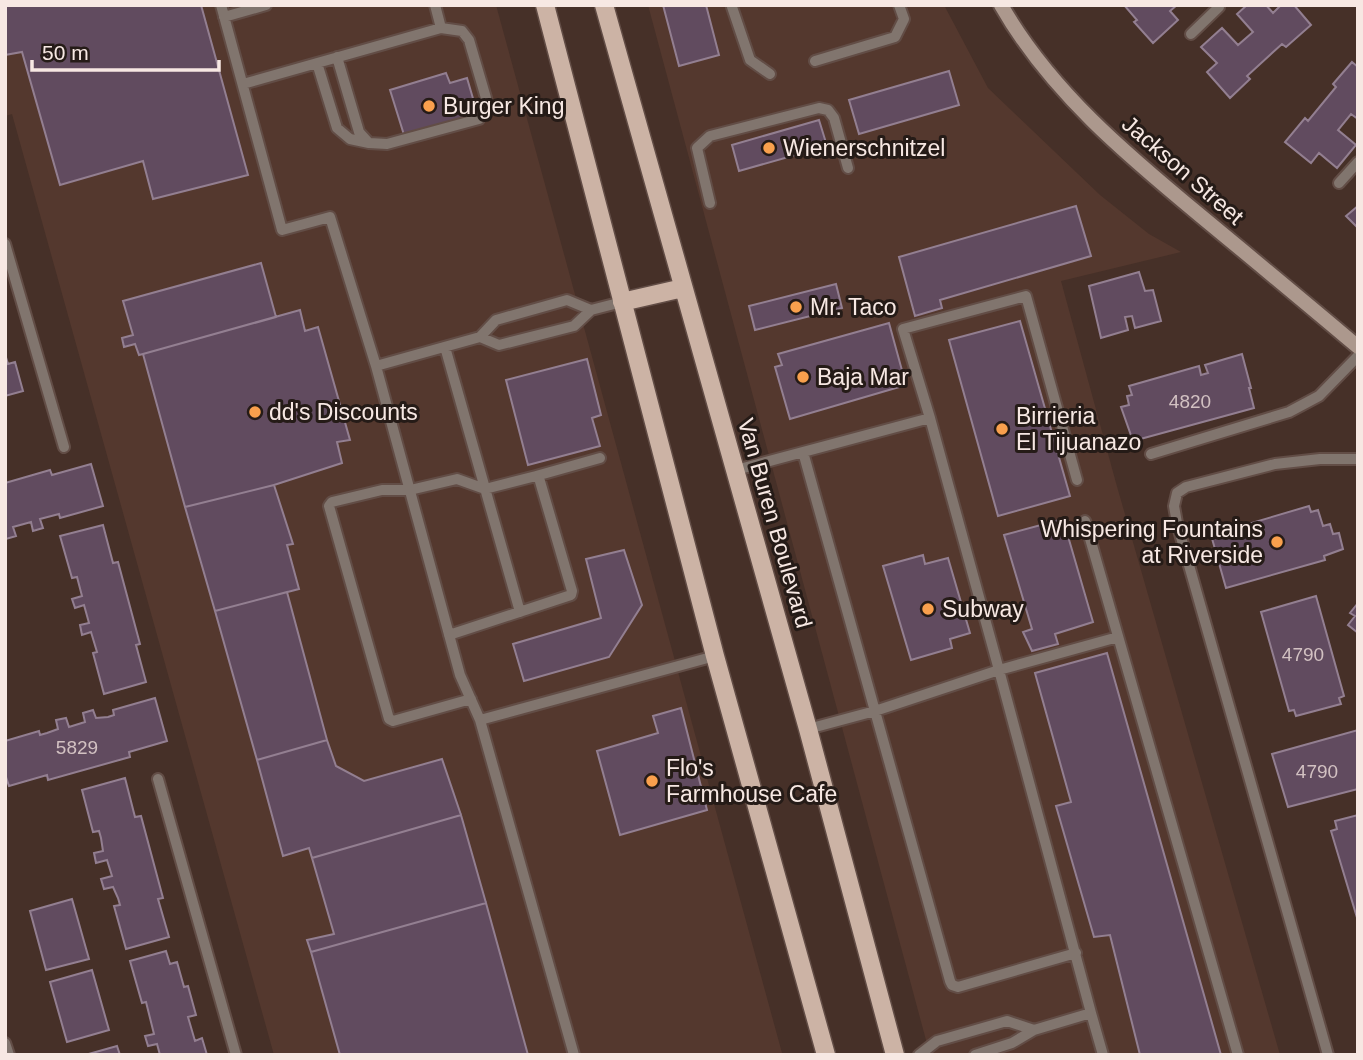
<svg xmlns="http://www.w3.org/2000/svg" width="1363" height="1060" viewBox="0 0 1363 1060" font-family="Helvetica,sans-serif">
	<style>
		.built { fill: #54382e }
		.building { fill: #614b5f; stroke: #937f91; stroke-width: 2 }
		.lines { fill: none; stroke-linecap: round; stroke-linejoin: round }
		.service-casing { stroke: #624d46; stroke-width: 14 }
		.secondary-casing { stroke: #624d46; stroke-width: 18 }
		.primary-casing { stroke: #624d46; stroke-width: 21 }
		.service { stroke: #81756e; stroke-width: 10 }
		.secondary { stroke: #ac988d; stroke-width: 14 }
		.primary { stroke: #ccb3a5; stroke-width: 18 }
		.poi-dot { fill: #f9a04d; stroke: #251b17; stroke-width: 2.5 }
		.labels { text-anchor: middle; dominant-baseline: central; stroke-width: 6; stroke-linejoin: round; paint-order: stroke }
		.number-label { font-size: 19px; fill: #d2c1c2 }
		.poi-label { font-size: 23px; fill: #f7e8e3; stroke: #251b17; text-anchor: start }
		.street-label { font-size: 23px; fill: #f7e8e3; stroke: #251b17 }
	</style>
	<rect width="100%" height="100%" fill="#463028"/>
	<!-- built -->
	<path class="built" d="M5,5H496L782,1053L274,1055L12,114L5,116Z
		M648,5H944L988,88L1100,195L1149,234L1181,252L1061,281L1116,483L1280,1055H930Z"/>
	<!-- building -->
	<path class="building" d="M5,5H201L248,175L153,199L143,161L60,185L22,52L5,55Z
		M663,5H706L719,55L679,66Z
		M1124,5H1177L1170,11L1178,20L1153,43L1134,22L1137,20Z
		M1247,5H1266L1273,13L1281,5H1294L1311,25L1286,47L1282,44L1247,76L1250,79L1230,98L1207,72L1217,63L1201,47L1222,28L1238,45L1253,32L1237,14Z
		M1352,62L1358,67V119L1351,114L1338,130L1356,145L1337,168L1319,153L1311,163L1285,142L1305,118L1308,121L1336,87L1333,84Z
		M949,71L959,105L859,134L849,100Z
		M446,73L450,83L467,78L479,119L405,138L390,90Z
		M819,120L827,146L739,171L732,145Z
		M1076,206L1091,256L940,300L942,308L915,316L899,257Z
		M1358,206V228L1346,216Z
		M261,263L276,317L143,354L139,355L135,344L124,347L122,338L133,335L123,301Z
		M1139,272L1145,291L1153,290L1161,321L1135,328L1132,316L1125,317L1128,330L1101,338L1089,286Z
		M836,284L842,308L755,330L749,306Z
		M300,310L305,331L318,327L350,440L337,442L342,463L274,485L185,507L143,354Z
		M1020,321L1070,496L998,516L949,340Z
		M889,323L906,385L790,419L775,367L782,365L778,354Z
		M5,354L8,364L15,362L23,391L5,396Z
		M1242,354L1251,388H1249L1254,408L1133,441L1121,407L1129,405L1127,396L1132,395L1129,386L1199,366L1201,375L1208,373L1205,365Z
		M587,359L601,415L592,418L600,446L528,465L506,380Z
		M91,464L103,506L60,518L59,514L40,519L43,528L33,531L31,522L13,527L16,536L6,539L5,483L50,470L52,475Z
		M274,485L293,544L287,545L299,589L215,611L185,507Z
		M1309,506L1311,512L1318,510L1323,526L1330,524L1333,534L1339,533L1343,549L1324,556L1325,560L1226,588L1211,535Z
		M1063,519L1093,622L1055,634L1058,644L1032,651L1023,632L1032,629L1004,535Z
		M103,525L113,563L118,562L140,644L136,645L146,682L104,694L93,653L97,652L91,632L82,635L80,625L89,623L84,605L75,608L72,599L82,596L77,577L72,578L60,536Z
		M624,550L642,605L609,657L524,681L513,644L601,618L586,559Z
		M923,555L925,564L948,558L970,633L950,639L952,648L911,660L883,566Z
		M287,592L327,740L257,760L215,611Z
		M1316,596L1344,696L1339,698L1341,704L1296,716L1294,710L1289,711L1261,612Z
		M1358,603V633L1348,625L1355,616L1350,613Z
		M1107,653L1221,1055H1140L1110,935L1094,937L1056,806L1071,802L1035,673Z
		M155,698L167,741L129,752L130,757L48,780L47,775L9,786L5,774V741L39,731L40,735L47,733L58,729L56,720L66,718L69,727L85,722L83,713L93,710L96,718L108,717L114,715L113,710Z
		M681,708L707,810L620,835L597,751L658,733L653,716Z
		M1358,730V789L1288,807L1272,754Z
		M327,740L336,766L364,781L442,759L461,815L312,858L309,848L283,856L257,760Z
		M125,778L135,817L141,816L163,898L158,899L169,937L126,949L114,906L120,905L118,898L113,887L104,889L101,879L112,876L107,860L96,863L94,853L103,851L101,838L99,831L93,832L82,790Z
		M461,815L486,903L311,952L307,940L334,934L312,858Z
		M1358,815V921L1331,831L1337,829L1335,821Z
		M72,899L89,959L46,970L30,911Z
		M486,903L528,1055H340L311,952Z
		M166,951L170,964L177,962L184,987L188,986L196,1015L188,1017L195,1041L202,1038L207,1055H160L157,1044L148,1046L145,1036L154,1034L146,1002L142,1003L130,961Z
		M92,970L109,1030L67,1042L50,982Z
		M117,1046L120,1055H85Z"/>
	<g class="lines">
		<!-- service casing -->
		<g class="service-casing">
			<path id="service" d="M221,5L282,230L330,217L376,366
				M732,7L750,60L770,74
				M224,17L266,5
				M1191,34L1219,7
				M337,57L359,132L369,143L387,144L479,119L486,98L469,40L462,31L441,28
				M815,61L895,37L904,19L899,5
				M317,63L337,128L350,139L369,143
				M243,84L441,28L435,5
				M1339,183L1358,162
				M710,203L697,148L710,136L819,108L828,110L834,118L848,168
				M5,244L64,447
				M480,337L499,345L574,326L591,310L622,302
				M445,347L520,612
				M930,418L903,329L1026,296L1077,480
				M803,452L950,981L952,985L958,987L1076,953
				M1151,454L1289,412L1319,396L1358,356
				M736,470L930,418L999,670L1118,637
				M536,476L600,458
				M1085,521L1238,1055
				M449,635L571,595L572,591L539,478L536,476L485,489L457,479L410,490H382L332,502L329,506L389,719L393,721L471,699
				M480,720L715,656
				M808,729L875,711L999,670L1091,1013L1034,1030L1012,1043L975,1055
				M158,779L236,1055
				M1091,1013L1103,1055
				M5,1043L9,1055
				M574,1055L480,720L460,675L376,366L480,337L496,320L567,300L591,310
				M919,1055L937,1041L1007,1021L1034,1030
				M1328,1055L1177,523L1174,506L1177,493L1186,487L1275,464L1320,459H1358"/>
		</g>
		<!-- secondary casing -->
		<g class="secondary-casing">
			<path id="secondary" d="M1001,5C1050,91 1127,155 1202,217C1254,260 1306,303 1358,347"/>
		</g>
		<!-- primary casing -->
		<g class="primary-casing">
			<path id="primary" d="M545,5L715,656L826,1055
				M604,5L808,729L895,1055
				M622,302L683,288"/>
		</g>
		<!-- service -->
		<use href="#service" class="service"/>
		<!-- secondary -->
		<use href="#secondary" class="secondary"/>
		<!-- primary -->
		<use href="#primary" class="primary"/>
	</g>
	<!-- markers -->
	<g class="poi-dot">
		<circle cx="429" cy="106" r="7"/>
		<circle cx="769" cy="148" r="7"/>
		<circle cx="796" cy="307" r="7"/>
		<circle cx="803" cy="377" r="7"/>
		<circle cx="255" cy="412" r="7"/>
		<circle cx="1002" cy="429" r="7"/>
		<circle cx="1277" cy="542" r="7"/>
		<circle cx="928" cy="609" r="7"/>
		<circle cx="652" cy="781" r="7"/>
	</g>
	<g class="labels">
		<!-- number labels -->
		<g class="number-label">
			<text x="1190" y="401">4820</text>
			<text x="1303" y="654">4790</text>
			<text x="77" y="747">5829</text>
			<text x="1317" y="771">4790</text>
		</g>
		<!-- poi labels -->
		<g class="poi-label">
			<text x="443" y="106">Burger King</text>
			<text x="783" y="148">Wienerschnitzel</text>
			<text x="810" y="307">Mr. Taco</text>
			<text x="817" y="377">Baja Mar</text>
			<text x="269" y="412">dd's Discounts</text>
			<text x="1016" y="416">Birrieria<tspan x="1016" dy="26">El Tijuanazo</tspan></text>
			<text x="1263" y="529" text-anchor="end">Whispering Fountains<tspan x="1263" dy="26">at Riverside</tspan></text>
			<text x="942" y="609">Subway</text>
			<text x="666" y="768">Flo's<tspan x="666" dy="26">Farmhouse Cafe</tspan></text>
		</g>
		<!-- street labels -->
		<g class="street-label">
			<text transform="translate(1183 170) rotate(41)">Jackson Street</text>
			<text transform="translate(775 523) rotate(74)">Van Buren Boulevard</text>
		</g>
	</g>
	<!-- border -->
	<rect width="1363" height="1060" fill="none" stroke="#f7e8e3" stroke-width="14"/>
	<!-- scale -->
	<path d="M32 60v10h187v-10" fill="none" stroke="#f7e8e3" stroke-width="3.5"/>
	<text x="42" y="60" font-size="21" fill="#f7e8e3" stroke="#251b17" stroke-width="5" paint-order="stroke">50 m</text>
</svg>
